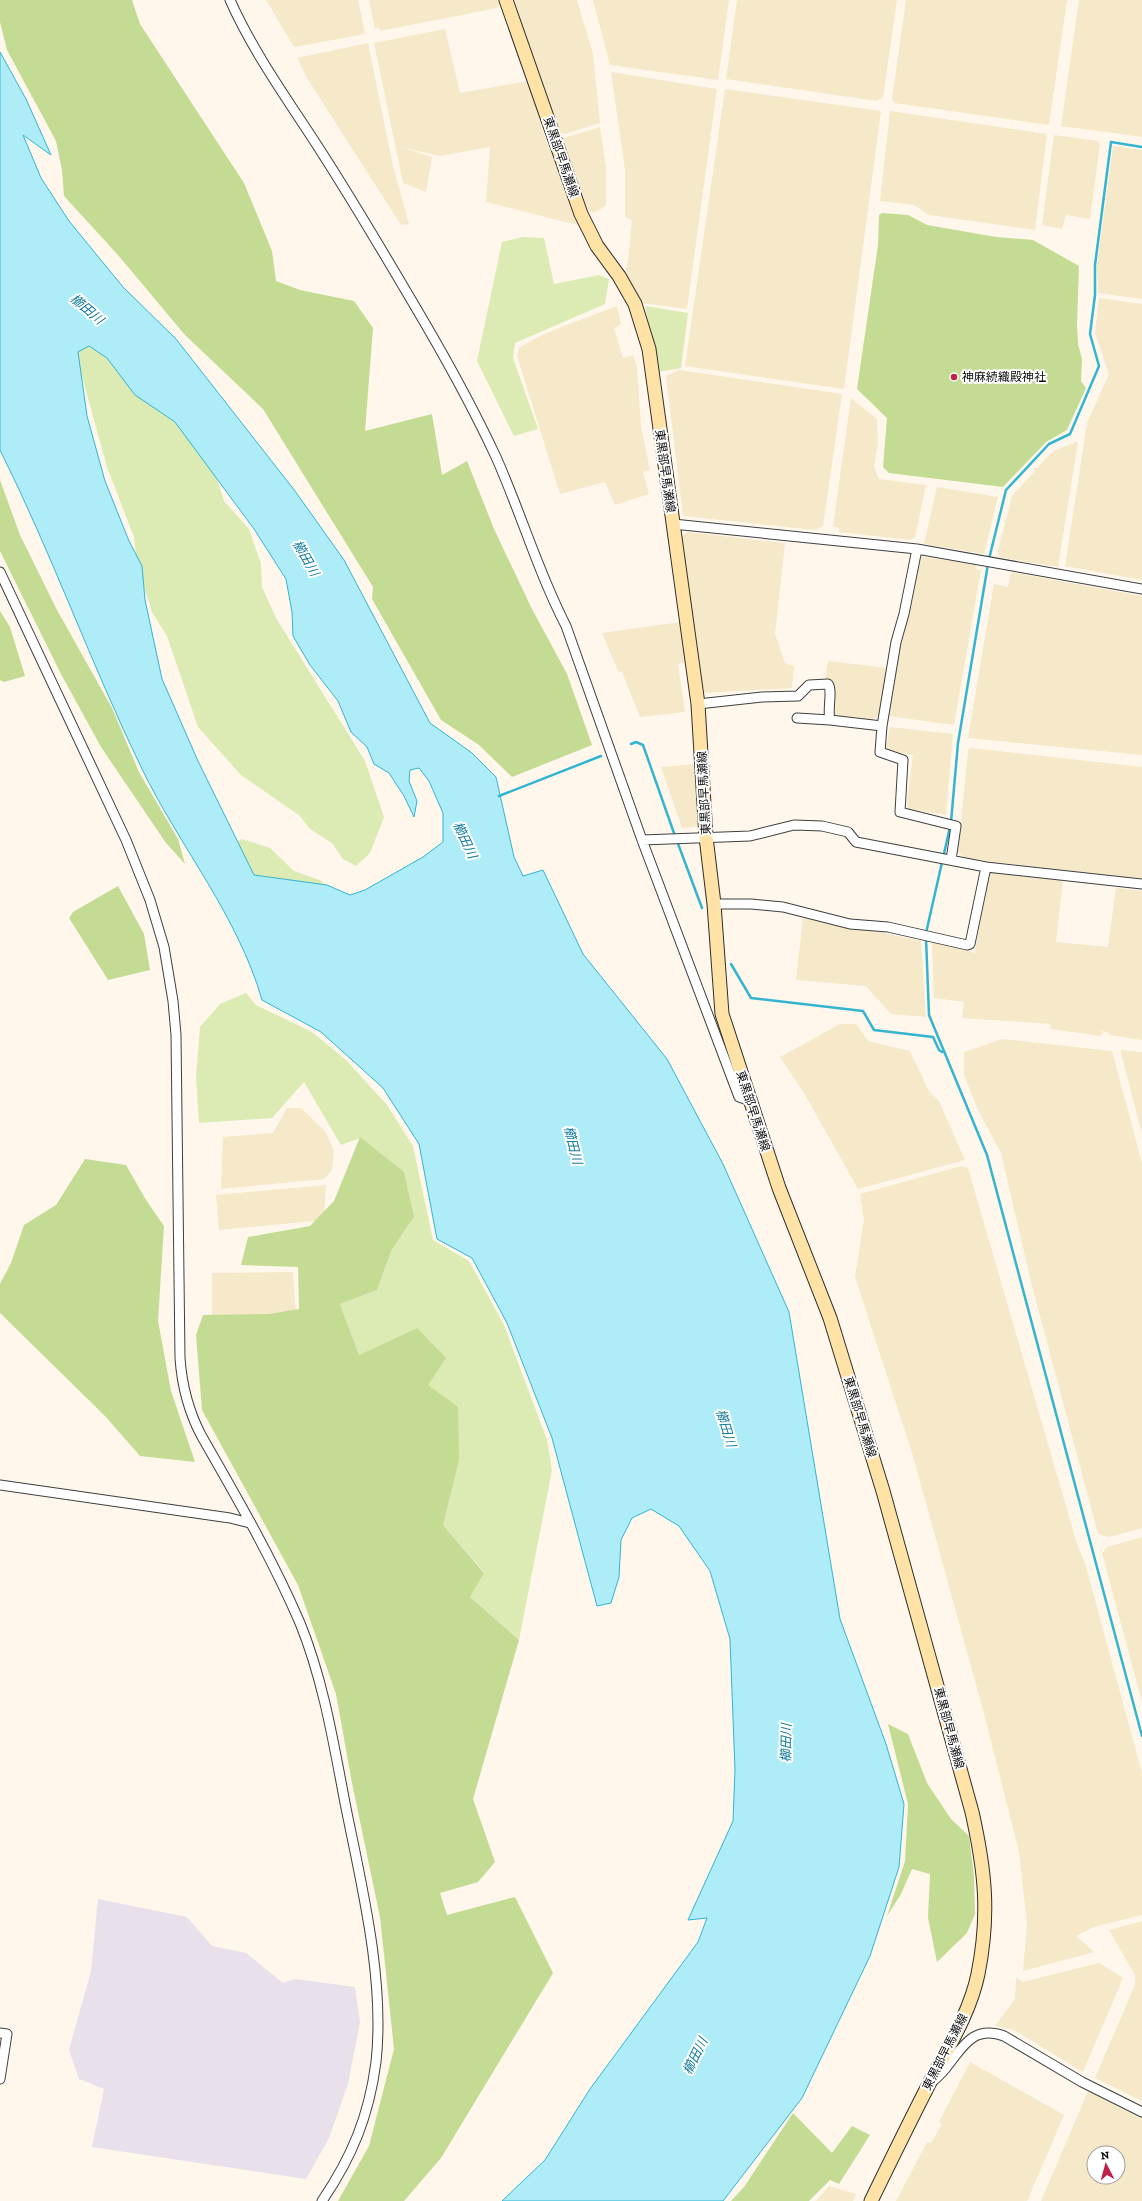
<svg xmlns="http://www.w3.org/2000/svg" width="1142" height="2201" viewBox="0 0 1142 2201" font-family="'Zilla Slab','Noto Sans JP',serif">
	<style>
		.industrial { fill: #e8e0eb }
		.farmland { fill: #f5e9ca; fill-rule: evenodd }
		.green { fill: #dceab4 }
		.forest { fill: #c3db93 }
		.water { fill: #aeecf8; stroke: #33b4d1; fill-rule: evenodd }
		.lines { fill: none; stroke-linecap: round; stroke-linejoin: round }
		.stream { stroke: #33b4d1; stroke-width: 2.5 }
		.street-casing { stroke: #3f3f3f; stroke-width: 11 }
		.secondary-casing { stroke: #2e2e2e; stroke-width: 15 }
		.street { stroke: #fff; stroke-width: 9 }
		.secondary { stroke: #ffe2a6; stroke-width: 13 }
		.poi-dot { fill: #c0204a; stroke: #fff; stroke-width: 1.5 }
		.labels { text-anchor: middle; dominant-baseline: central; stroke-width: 4; stroke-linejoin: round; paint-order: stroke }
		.street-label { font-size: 12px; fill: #0c0c0c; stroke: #fff }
		.poi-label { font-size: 12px; fill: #0c0c0c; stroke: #fff; text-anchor: start }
		.water-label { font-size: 13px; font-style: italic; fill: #127b9a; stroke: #fff }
	</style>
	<rect width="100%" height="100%" fill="#fff7eb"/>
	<!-- industrial -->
	<path class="industrial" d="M98,1899L187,1917L212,1946L246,1953L283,1983L295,1979L355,1987L360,2022L348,2084L329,2138L306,2179L92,2147L104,2089L79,2079L69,2050L91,1971Z"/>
	<!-- farmland -->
	<path class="farmland" d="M266,0H358L365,34L294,47Z
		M369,0H498L500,3L497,8L380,31L379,28L375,29Z
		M515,0H577L593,54L600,123L565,134L556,131Z
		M593,0H729L718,80L610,65Z
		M737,0H897L883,97L877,101L726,79Z
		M906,0H1067L1049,125L894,103L892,99Z
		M1079,0H1142V137L1061,126Z
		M445,29L460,93L528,81L545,138L581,226L486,202L490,147L440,156L401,147L432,157L426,192L403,183L374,43Z
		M368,43L393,166L409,224L401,225L307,78L297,58Z
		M611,72L717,89L687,309L640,303L625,274L628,261L632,220L625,217V170Z
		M725,89L881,111L844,389L685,366Z
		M890,111L1047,134L1035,230L929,215L914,205L880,201Z
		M600,127L606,167V205L598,211L590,213L560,139Z
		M1054,135L1098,141L1100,144L1090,219L1066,215L1062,229L1042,225Z
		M1113,146L1142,150V299L1098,293L1097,266Z
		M1099,298L1142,304V580L1065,566L1087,423L1109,374L1095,333Z
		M617,306L621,324L614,328L623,358L633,355L637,367L641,426L650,470L643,472L649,494L615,505L605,482L560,494L517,356L519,348L534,339L561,327Z
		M679,370L842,394L823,526L815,530L683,516L666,376Z
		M851,398L877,419L878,443L874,467L879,479L926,485L915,537L910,540L839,532V528L833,526Z
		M1076,442H1078L1058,567L999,557L998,551L1012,496L1052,452Z
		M937,487L998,497L984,554L924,544Z
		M687,532L785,543L775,634L785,663L794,666L792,688L704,693L682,543L681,536Z
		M920,556L976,565V569L981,570L954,725L888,716L900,639Z
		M1011,572L1142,596V755L968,738L994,584L1008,587Z
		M681,622L688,662L678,664L685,712L640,717L622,672L618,671L602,633Z
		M828,661L887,668L880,716L872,719L835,715L832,710L835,687L831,680L825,679Z
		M890,727L953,734L946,815L908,809L907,802L913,755L891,751L886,747Z
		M970,748L1142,767V881L964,858L958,852L968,751Z
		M695,764L701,826L682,828L661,767Z
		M993,872L1063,880L1056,942L1108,947L1116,888L1142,891V1040L1109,1035L1108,1032L1102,1031L1101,1036L1050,1029L1051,1024L962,1018L964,1002L934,998L932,942L975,953L988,874Z
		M803,918L852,929L880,932L921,941L926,1017L891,1014L866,986L796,980Z
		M840,1024H856L868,1041L910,1051L929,1091L939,1101L965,1160L858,1189L804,1093L780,1057Z
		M1002,1039L1112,1051L1142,1163V1528L1109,1537L1098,1534L1031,1282L1001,1153L978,1110L964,1075V1052Z
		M1121,1050L1142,1052V1134L1121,1053Z
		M287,1108H301L325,1131L334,1151L332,1170L324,1179L221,1189L223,1137L273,1133Z
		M961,1166L968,1168L1077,1544L1085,1563L1142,1773V1915L1094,1927L1076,1936L1094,1952L1023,1971L1027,1924L1019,1852L985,1717L913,1456L855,1277L864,1220L860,1194Z
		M326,1185L324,1220L219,1230L216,1195Z
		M293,1272L296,1316L212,1320V1273Z
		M1142,1537V1702L1102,1553L1107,1547Z
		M1142,1921V2101L1095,2078L1135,1985V1975L1109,1930Z
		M1099,1963L1123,1978L1083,2072L1014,2030L995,2026L1015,1999L1016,1978L1023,1982Z
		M970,2062L1064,2115L1027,2201H896L927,2142L931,2143L942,2124L939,2122Z
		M1088,2091L1142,2119V2201H1041ZM1094,2153H1118V2177H1094Z
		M829,2186L856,2194L853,2201H816Z"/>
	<!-- green -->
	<path class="green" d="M523,237L544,238L554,284L599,275L609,279L605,304L515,343L513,358L538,429L514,436L477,361L502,242Z
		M645,306L688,313L681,368L658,372Z
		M115,339L214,469L224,501L249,529L261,564L262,587L276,618L365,761L384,817L370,853L356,866L343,859L332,843L310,829L300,816L241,775L198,727L167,636L152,612L137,564L134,537L107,467L72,340Z
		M242,839L270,848L294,871L322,881L331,902L274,915L234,843Z
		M246,993L256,1005L312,1032L346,1060L387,1105L413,1146L433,1240L469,1261L504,1325L547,1440L552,1470L519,1640L470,1597L484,1572L443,1525L459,1461L428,1385L417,1328L359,1355L340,1304L377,1290L392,1249L414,1217L360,1138L341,1145L304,1082L272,1118L199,1123L196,1078L200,1027L220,1004Z"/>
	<!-- forest -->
	<path class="forest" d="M0,0H132L140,24L244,183L272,251L276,281L300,290L354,301L373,328L365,431L432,414L442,475L467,461L494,529L532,609L567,674L592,745L512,777L479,745L441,720L372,599L373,587L263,409L185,335L118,255L64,196L62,170L56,141L7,50L0,22Z
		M882,213L908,215L927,225L996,237L1033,240L1079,266L1077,324L1078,344L1082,359L1081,381L1086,388L1067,430L1046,442L1003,487L889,473L883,467L887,418L857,389L878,245L879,215Z
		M0,480L20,535L57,610L112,708L139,772L178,839L185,864L166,843L101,747L61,674L0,551Z
		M0,611L10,627L25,676L4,682L0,680Z
		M118,886L144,934L150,970L108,980L69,918L73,912Z
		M360,1137L404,1172L414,1217L392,1249L377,1290L340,1304L359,1355L417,1328L446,1358L428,1385L458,1407L459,1461L443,1525L484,1573L470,1597L519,1640L473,1799L495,1862L478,1882L440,1893L447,1915L515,1897L553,1973L441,2158L404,2201H338L369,2146L394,2049L380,1917L352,1783L336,1694L298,1585L202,1410L196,1335L203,1315L269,1314L299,1309L298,1267L241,1265L248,1237L310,1226L334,1201Z
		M85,1159L126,1165L146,1200L164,1226L158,1321L171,1391L195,1462L140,1456L105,1416L0,1313V1284L11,1263L24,1225L56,1205Z
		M888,1724L908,1734L927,1783L951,1819L969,1836L974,1876L975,1914L967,1933L937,1962L928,1918L930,1874L912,1869L901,1894L887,1916L905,1861L908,1804Z
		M793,2113L832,2153L852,2126L870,2135L839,2184L830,2180L809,2201H731L744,2187Z"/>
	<!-- water -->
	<path class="water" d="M0,52L26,99L51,155L23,135L41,178L69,221L123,287L176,339L295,491L344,560L430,723L472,753L496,777L514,857L523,876L543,870L583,954L667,1059L723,1164L789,1312L840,1619L886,1744L904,1804L899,1867L870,1956L802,2098L723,2201H502L545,2160L590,2089L698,1942L707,1918L688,1920L733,1821L735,1770L730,1639L710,1571L679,1526L651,1509L632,1518L621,1540L619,1577L611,1603L597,1606L552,1438L507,1323L472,1258L437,1239L419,1144L383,1088L321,1032L262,1000C238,916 180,847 142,769C91,664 52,554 0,450ZM89,346L107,358L135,395L175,422L254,529L286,579L292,612L293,636L310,665L338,701L351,732L367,747L374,764L389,773L404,796L414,817L417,801L409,781L410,770L419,768L429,781L443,813V842L423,857L365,890L350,895L327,885L254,875L198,761L162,679L145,600L142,566L129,541L105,481L87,416L78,352Z"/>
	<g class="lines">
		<!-- stream -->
		<path class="stream" d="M989,559L1006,490L1049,444L1070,434L1099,366L1090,334L1095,295V265L1111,142L1142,147
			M631,744L636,742L643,745L675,836
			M499,796L601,756
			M951,822L958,743L988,564
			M677,841L702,908
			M926,933L950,827
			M926,938L929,1015L987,1155L1142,1736
			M731,964L751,998L863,1011L874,1030L933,1037L939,1050L942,1052"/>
		<!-- street casing -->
		<g class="street-casing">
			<path id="street" d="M230,0C254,54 290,103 322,153C358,209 392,267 426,325C451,368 475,412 496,457C521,513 538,572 566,626L642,840L739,1097L748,1100
				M673,524L917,549L1142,589
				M0,572L126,840L150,900L164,947L173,1001L176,1035L180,1358C182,1387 188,1410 201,1435C236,1496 272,1558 300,1623C324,1682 334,1746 346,1808C362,1887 385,1981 376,2062C369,2116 352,2157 322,2201
				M698,704L762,697L798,696L809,685L828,684C833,690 827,711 830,720L882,726L880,752L903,760L900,812L956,826L951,860
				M797,718L830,720
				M882,726L896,642L904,614L917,549
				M642,840L750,836L794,825L822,826L848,832L856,842L986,867L1142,884
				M714,904H751L783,907L850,924L888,927L967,945L970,944L986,867
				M0,1485L230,1518L250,1523
				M0,2033L7,2034L0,2079
				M930,2083C957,2066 963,2021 1004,2036L1082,2082L1142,2112"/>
		</g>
		<!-- secondary casing -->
		<g class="secondary-casing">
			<path id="secondary" d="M506,0L581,214L597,246L619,276L635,304L649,349L698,704L706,837L714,904L722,1014L779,1188L830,1318L883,1491L972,1812C985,1870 990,1914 978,1974C970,2013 947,2049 929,2084C909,2123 890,2162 871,2201"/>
		</g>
		<!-- street -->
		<use href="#street" class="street"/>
		<!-- secondary -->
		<use href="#secondary" class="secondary"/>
	</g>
	<!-- markers -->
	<circle class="poi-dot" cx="954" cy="377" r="4"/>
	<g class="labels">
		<!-- street labels -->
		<g class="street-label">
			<text transform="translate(561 157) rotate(71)">東黒部早馬瀬線</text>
			<text transform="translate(665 471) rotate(82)">東黒部早馬瀬線</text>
			<text transform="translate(704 793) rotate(-93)">東黒部早馬瀬線</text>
			<text transform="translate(753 1111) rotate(72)">東黒部早馬瀬線</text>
			<text transform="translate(860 1417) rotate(73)">東黒部早馬瀬線</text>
			<text transform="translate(949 1728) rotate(75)">東黒部早馬瀬線</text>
			<text transform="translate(945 2052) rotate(-63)">東黒部早馬瀬線</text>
		</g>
		<!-- poi labels -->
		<g class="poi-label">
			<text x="962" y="377">神麻続織殿神社</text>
		</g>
		<!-- water labels -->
		<g class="water-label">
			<text transform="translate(87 309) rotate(40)">櫛田川</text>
			<text transform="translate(306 558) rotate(60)">櫛田川</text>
			<text transform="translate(465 840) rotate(65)">櫛田川</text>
			<text transform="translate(573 1145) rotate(76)">櫛田川</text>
			<text transform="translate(726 1428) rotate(73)">櫛田川</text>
			<text transform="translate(786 1743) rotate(-89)">櫛田川</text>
			<text transform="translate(695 2056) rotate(-64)">櫛田川</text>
		</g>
	</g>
	<!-- north arrow -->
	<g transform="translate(1106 2165) rotate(354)"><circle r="19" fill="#ffffff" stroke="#9e9e9e"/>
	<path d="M0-3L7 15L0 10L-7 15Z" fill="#c0204a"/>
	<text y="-6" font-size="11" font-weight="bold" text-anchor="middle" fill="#0c0c0c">N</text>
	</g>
</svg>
